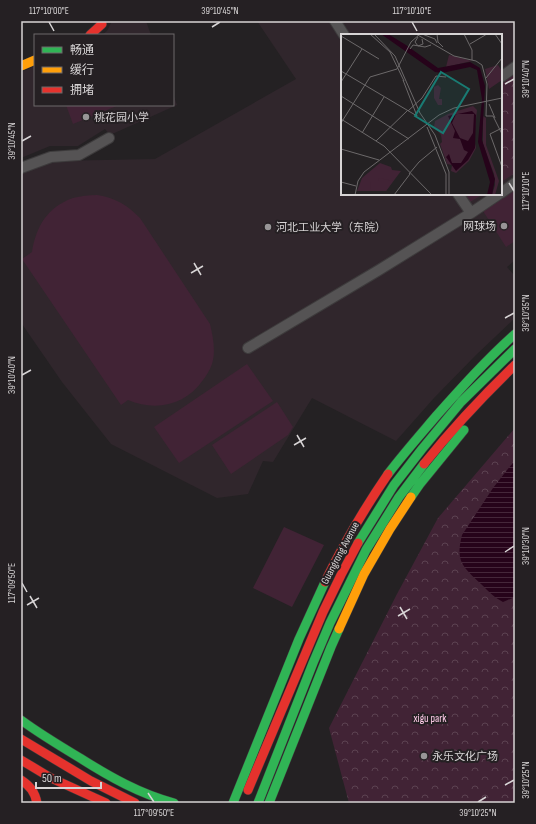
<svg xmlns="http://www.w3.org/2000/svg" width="536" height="824" viewBox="0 0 536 824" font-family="'Sofia Sans Condensed','Noto Sans SC',sans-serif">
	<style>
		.built { fill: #30262c; fill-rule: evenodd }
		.park { fill: url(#park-crowns) }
		.garden { fill: #412335 }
		.water { fill: url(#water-rules) }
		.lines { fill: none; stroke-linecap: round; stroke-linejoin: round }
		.street-casing { stroke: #3d3b3c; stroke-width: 12 }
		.fast-casing { stroke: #3d3b3c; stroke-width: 10 }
		.slow-casing { stroke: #3d3b3c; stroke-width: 10 }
		.jam-casing { stroke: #3d3b3c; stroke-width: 10 }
		.street { stroke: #555354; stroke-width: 10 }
		.fast { stroke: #30b455; stroke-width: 9 }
		.slow { stroke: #ff9f0a; stroke-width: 9 }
		.jam { stroke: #e5322d; stroke-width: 9 }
		.ticks { fill: none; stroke: #d7d4d5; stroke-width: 1.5 }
		.poi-dot { fill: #989597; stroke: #252023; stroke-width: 1.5 }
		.labels { text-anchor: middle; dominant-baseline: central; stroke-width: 4; stroke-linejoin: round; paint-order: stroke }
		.poi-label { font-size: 11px; fill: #d7d4d5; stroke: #252023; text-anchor: start }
		.street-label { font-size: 11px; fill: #d7d4d5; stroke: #252023 }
		.park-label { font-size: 11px; fill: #fecbe8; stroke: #252023 }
		.inset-road { fill: none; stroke: #6c696a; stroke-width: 1 }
		.view { fill: #197b73; fill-opacity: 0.15; stroke: #197b73; stroke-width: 2 }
		.inset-edge { fill: none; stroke: #d7d4d5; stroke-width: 2 }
		.neatline { fill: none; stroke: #d7d4d5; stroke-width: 1.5 }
		.ticks-label { font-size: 10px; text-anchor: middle; fill: #d7d4d5 }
	</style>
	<defs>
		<pattern id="park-crowns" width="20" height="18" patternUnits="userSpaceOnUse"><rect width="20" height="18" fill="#412335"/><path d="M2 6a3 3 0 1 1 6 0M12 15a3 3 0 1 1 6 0" fill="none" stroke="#5c4251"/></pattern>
		<pattern id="water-rules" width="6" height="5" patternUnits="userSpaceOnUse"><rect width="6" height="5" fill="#26031a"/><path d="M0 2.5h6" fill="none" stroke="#45273a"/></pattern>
	</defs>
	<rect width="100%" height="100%" fill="#242123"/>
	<!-- built -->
	<path class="built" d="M112,21H146L151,35H102L107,31Z
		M257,21H515V260L507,267L515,276V318L476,355L434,398L396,441L312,398L273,462L263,461L248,494L217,498L111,444L62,382L22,324L21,312V171L53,161L155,159L296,79ZM342,35H501V194H342Z
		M35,66V105H173V94L177,105L110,135L105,129L78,146H50L21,158V72Z"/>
	<!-- park -->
	<path class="park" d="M515,68V173L501,182V77Z
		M465,194H483L470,202Z
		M515,428V803H349L329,728L397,594L438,518Z"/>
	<!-- garden -->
	<path class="garden" d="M66,105H119L73,124Z
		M515,189V241L506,247L483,211Z
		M97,195C116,198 127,205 140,218L210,324C213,337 216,351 212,364C210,370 206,376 203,380C186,405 156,412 128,400L121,405L22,259L32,252C36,227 47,207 73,198C81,196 89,195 97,195Z
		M247,364L273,401L179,463L154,427Z
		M277,402L293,427L288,435L231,474L212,445Z
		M284,527L324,545L292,607L253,588Z"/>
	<!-- water -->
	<path class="water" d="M515,460V597L503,602C495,598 488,591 481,584C463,567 455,562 462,535L493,488Z"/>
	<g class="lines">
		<!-- street casing -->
		<g class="street-casing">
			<path id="street" d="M335,21L344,35
				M501,77L515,67
				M21,168L51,157L79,155L109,138
				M501,193L515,183
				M458,194L471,213
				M248,348L379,270L471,213L499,194"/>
		</g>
		<!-- fast casing -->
		<g class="fast-casing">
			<path id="fast" d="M388,474C404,453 420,435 437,415C462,387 487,359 515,334
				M411,497L420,484L464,430
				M358,543L394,485L422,449L461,402L515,349
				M21,720C40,734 60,746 80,758C110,777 140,794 174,803
				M233,803L299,639L325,582
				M258,803L313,663L330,623L366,550L399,497L424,464
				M269,803L331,647L339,629"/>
		</g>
		<!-- slow casing -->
		<g class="slow-casing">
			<path id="slow" d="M21,66L35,60
				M339,629L364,574L390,529L411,497"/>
		</g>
		<!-- jam casing -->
		<g class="jam-casing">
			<path id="jam" d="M90,35L102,24
				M424,464C452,429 483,396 515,365
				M325,582C343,545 364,509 388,474
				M21,739L91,781L135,803
				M21,760L51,778L106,803
				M21,780C30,786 35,792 37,803
				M248,790L323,612L341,575L358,543"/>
		</g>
		<!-- street -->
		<use href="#street" class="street"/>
		<!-- fast -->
		<use href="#fast" class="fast"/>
		<!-- slow -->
		<use href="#slow" class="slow"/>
		<!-- jam -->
		<use href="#jam" class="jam"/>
	</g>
	<!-- ticks -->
	<path class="ticks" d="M49,22L54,31M412,22L417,31M212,27L220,22M505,84L514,79M22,141L31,136M509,183L514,191M194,263L201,275M191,273L203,266M505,318L514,313M22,375L31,370M297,435L304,447M294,445L306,438M505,552L514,546M22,583L27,592M30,596L37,608M27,605L39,598M400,607L407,619M398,616L410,609M505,785L514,780M148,793L154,802M478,802L486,797"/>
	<!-- markers -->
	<g class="poi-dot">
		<circle cx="86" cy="117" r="4"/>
		<circle cx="504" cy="226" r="4"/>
		<circle cx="268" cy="227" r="4"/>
		<circle cx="424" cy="756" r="4"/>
	</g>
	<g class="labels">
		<!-- poi labels -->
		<g class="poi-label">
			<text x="94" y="117">桃花园小学</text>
			<text x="496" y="226" text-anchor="end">网球场</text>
			<text x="276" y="227">河北工业大学（东院）</text>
			<text x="432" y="756">永乐文化广场</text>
		</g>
		<!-- street labels -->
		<g class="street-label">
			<text transform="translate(340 553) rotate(-62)">Guangrong Avenue</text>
		</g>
		<!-- park labels -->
		<g class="park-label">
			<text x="430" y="718">xigu park</text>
		</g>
	</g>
	<!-- overview -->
	<g transform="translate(341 34)">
		<rect width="161" height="161" fill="#242123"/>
		<path d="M39,129L50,133L51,136L60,137L45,157H16L21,144Z" fill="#412335"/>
		<path d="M157,31L161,37V46L148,55L144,35ZM38,144L52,147L45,157L29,156L30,147H37Z" fill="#412335"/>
		<path d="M108,21L131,27L105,33ZM132,72L136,76L133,105L135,114L128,127L115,139L110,137L111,131L106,130L99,110L101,108L100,101L93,93L94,87L107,80ZM142,82L145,84V111L158,147L154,161H151L154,151L153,140L142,110Z" fill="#412335"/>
		<path d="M97,51L100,54L98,65H101V71H97L93,64V53Z" fill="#412335"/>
		<path d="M40,0H47L65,11L97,34L129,28L139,34L144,52L141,106L154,145L151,161H146L149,148L137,108L141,65L136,36L129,33L101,39L94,38ZM131,77L135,81L134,114L127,126L115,137L105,123L108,120L111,129H120L127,118L123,116L119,105L112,104L114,97L107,82ZM115,80H133L132,99L127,107L119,104L111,89Z" fill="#26031a" fill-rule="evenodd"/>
		<path class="inset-road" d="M29,0L49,18L63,47M33,0L54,22L79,79L94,101L108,138V161M75,0L113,22L135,27L141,31L146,50L145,82H152L161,100M81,0L94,5L96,9M96,0L97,8L102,13M123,0L131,16V26M154,0L161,10M0,2L38,25M77,3L74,8L77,12L82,10L81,5M129,10L146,0M69,15L72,11L84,13L90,11M0,37L76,82L62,46M145,44L161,24M0,48L21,15M0,62L68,105M148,70L154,84M67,77L81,64L95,42L105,43M0,85L43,112L91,161M0,89L29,43L56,35L70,8L79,0M86,93L105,140V161M161,94L149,100L161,133M21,99L43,63M35,107L67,76M0,115L38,126M68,140L78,128L96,113M0,148L15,152M14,161L17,147L23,138L98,81L113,74L161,64M53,161L69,140"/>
		<path class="view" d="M100,38L128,55L102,99L74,82Z"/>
		<rect width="161" height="161" class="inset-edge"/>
	</g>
	<!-- border -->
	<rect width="536" height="824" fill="none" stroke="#252023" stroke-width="44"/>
	<!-- legend -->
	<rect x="34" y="34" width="140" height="72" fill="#252023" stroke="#6c686a"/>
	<rect x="42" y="47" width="20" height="6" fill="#30b455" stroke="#6c686a"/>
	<text x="70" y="54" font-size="12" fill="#d7d4d5">畅通</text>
	<rect x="42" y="67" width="20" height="6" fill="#ff9f0a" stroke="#6c686a"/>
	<text x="70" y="74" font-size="12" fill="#d7d4d5">缓行</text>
	<rect x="42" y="87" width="20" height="6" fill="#e5322d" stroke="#6c686a"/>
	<text x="70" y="94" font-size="12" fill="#d7d4d5">拥堵</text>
	<!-- scale -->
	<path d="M36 782v6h65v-6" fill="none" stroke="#d7d4d5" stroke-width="2"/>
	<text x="42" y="782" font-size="12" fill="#d7d4d5" stroke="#252023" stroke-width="3" paint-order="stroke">50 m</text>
	<rect x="22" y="22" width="492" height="780" class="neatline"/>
	<g class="ticks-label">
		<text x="49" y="14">117°10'00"E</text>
		<text x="220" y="14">39°10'45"N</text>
		<text x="412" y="14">117°10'10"E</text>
		<text transform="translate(525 79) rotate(-90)" y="4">39°10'40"N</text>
		<text transform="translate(11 141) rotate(-90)" y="4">39°10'45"N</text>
		<text transform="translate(525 191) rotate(-90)" y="4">117°10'10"E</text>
		<text transform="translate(525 313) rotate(-90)" y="4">39°10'35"N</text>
		<text transform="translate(11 375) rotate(-90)" y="4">39°10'40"N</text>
		<text transform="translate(525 546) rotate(-90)" y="4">39°10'30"N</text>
		<text transform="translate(11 583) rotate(-90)" y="4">117°09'50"E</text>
		<text transform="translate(525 780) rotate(-90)" y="4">39°10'25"N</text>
		<text x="154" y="816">117°09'50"E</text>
		<text x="478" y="816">39°10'25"N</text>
	</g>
</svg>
